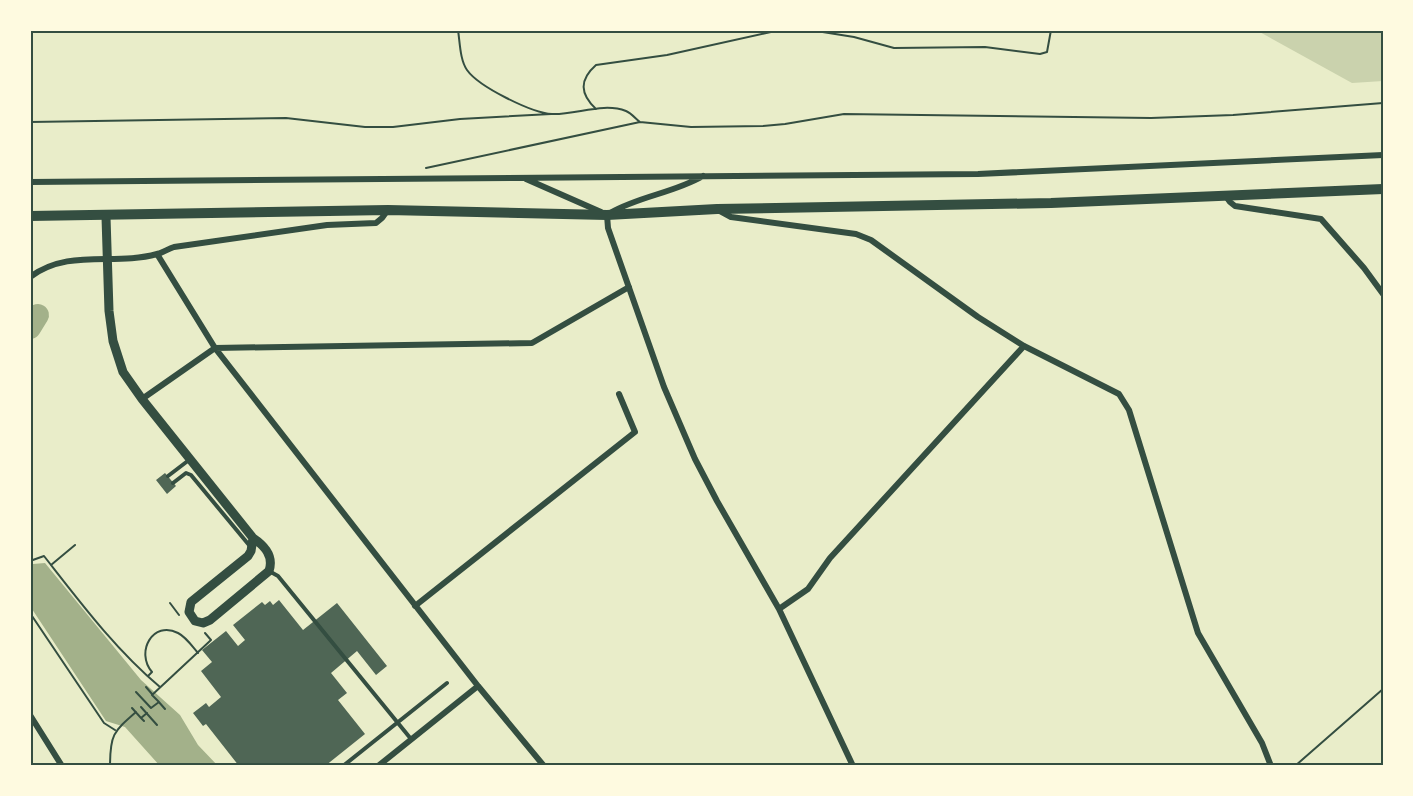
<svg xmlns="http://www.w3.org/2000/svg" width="1413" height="796" viewBox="0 0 1413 796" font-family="'IBM Plex Sans',sans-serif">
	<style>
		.green { fill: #cad2ad }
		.water { fill: #a3b18a }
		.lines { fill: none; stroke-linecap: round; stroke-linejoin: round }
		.river { stroke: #a3b18a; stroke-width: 22 }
		.building { fill: #4f6655 }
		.path { stroke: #344e41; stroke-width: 2 }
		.service { stroke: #344e41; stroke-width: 4 }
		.minor { stroke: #344e41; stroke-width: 6 }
		.tertiary { stroke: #344e41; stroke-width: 9 }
		.secondary { stroke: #344e41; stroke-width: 10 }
		.neatline { fill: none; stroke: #344e41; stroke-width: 2 }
	</style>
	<rect width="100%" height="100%" fill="#e9edc9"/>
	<!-- green -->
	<path class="green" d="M1256,30H1383V81L1352,83Z"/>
	<!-- water -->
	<path class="water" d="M30,560L33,564L45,563L141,680L180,715L198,745L218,766H160L125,727L106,721L30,606Z"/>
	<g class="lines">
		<!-- river -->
		<path class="river" d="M30,328L38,315"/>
	</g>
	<!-- building -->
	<path class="building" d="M165,473L176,486L167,494L156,480Z
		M279,600L303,630L337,603L387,666L376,675L357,651L331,673L347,693L338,700L365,734L325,766H239L206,724L203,726L193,713L206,703L209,707L221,697L201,671L212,662L202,650L226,631L238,646L245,640L233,625L262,602L265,605L270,601L273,605Z"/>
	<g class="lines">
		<!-- path -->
		<path class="path" d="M810,30L854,37L894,48L985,47L1040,54L1047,52L1051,30
			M596,109C580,94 579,80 596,65L667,55L780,30
			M30,122L286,118L365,127H393L460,119L551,114
			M640,122L691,127L763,126L785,124L844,114L1151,118L1233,115L1383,103
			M426,168L640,122C636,119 631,113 626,111C603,102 576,115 552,114C532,113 479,87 467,70C460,60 460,43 458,30
			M30,561L44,556C80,602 115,649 160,687
			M51,565L75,545
			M170,603L179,615
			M30,613L104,723L115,730
			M148,676L152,672C135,652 153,620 178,633C186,637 192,646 198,653
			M146,687L152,694
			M136,692L151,708L159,702L152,695L211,640L205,633
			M158,701L165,709
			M141,707L157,725
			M132,708L141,718
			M144,721L141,718L147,713
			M110,766C110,735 113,732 136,712
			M1295,766L1383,689"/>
		<!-- service -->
		<path class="service" d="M168,476L189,460
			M173,483L186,473L191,475L249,545
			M269,571L278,576L411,739
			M343,766L447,683"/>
		<!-- minor -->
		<path class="minor" d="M526,179L601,212
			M30,182L978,174L1383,155
			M1225,195L1230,202L1235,206L1321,219L1364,268L1383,294
			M720,211L731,217L856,234L871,240L978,317L1024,346L1119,394L1129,410L1198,633L1262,743L1271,766
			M610,213C639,196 674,193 703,176
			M607,215L608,228L664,387L695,459L717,501L779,609L853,766
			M157,254L215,348L478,686L544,766
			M30,277C69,248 114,266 157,254C162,253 168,249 174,247L327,225L376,223L382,218L387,211
			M142,399L215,348L532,343L629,287
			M415,606L635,432L619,394
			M779,609L808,589L830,558L1024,346
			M30,715L62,766
			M378,766L478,686"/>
		<!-- tertiary -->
		<path class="tertiary" d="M106,217L109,311L113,341L123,372L142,399L253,538C265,546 274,556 269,571L210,620L203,623L195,621L189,612L191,602L248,556L251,551L253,538"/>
		<!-- secondary -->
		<path class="secondary" d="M30,216L388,210L607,215L717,209L1051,203L1383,189"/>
	</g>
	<!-- border -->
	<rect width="1413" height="796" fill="none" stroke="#fefae0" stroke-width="63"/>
	<rect x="32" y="32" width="1350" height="732" class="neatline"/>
</svg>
